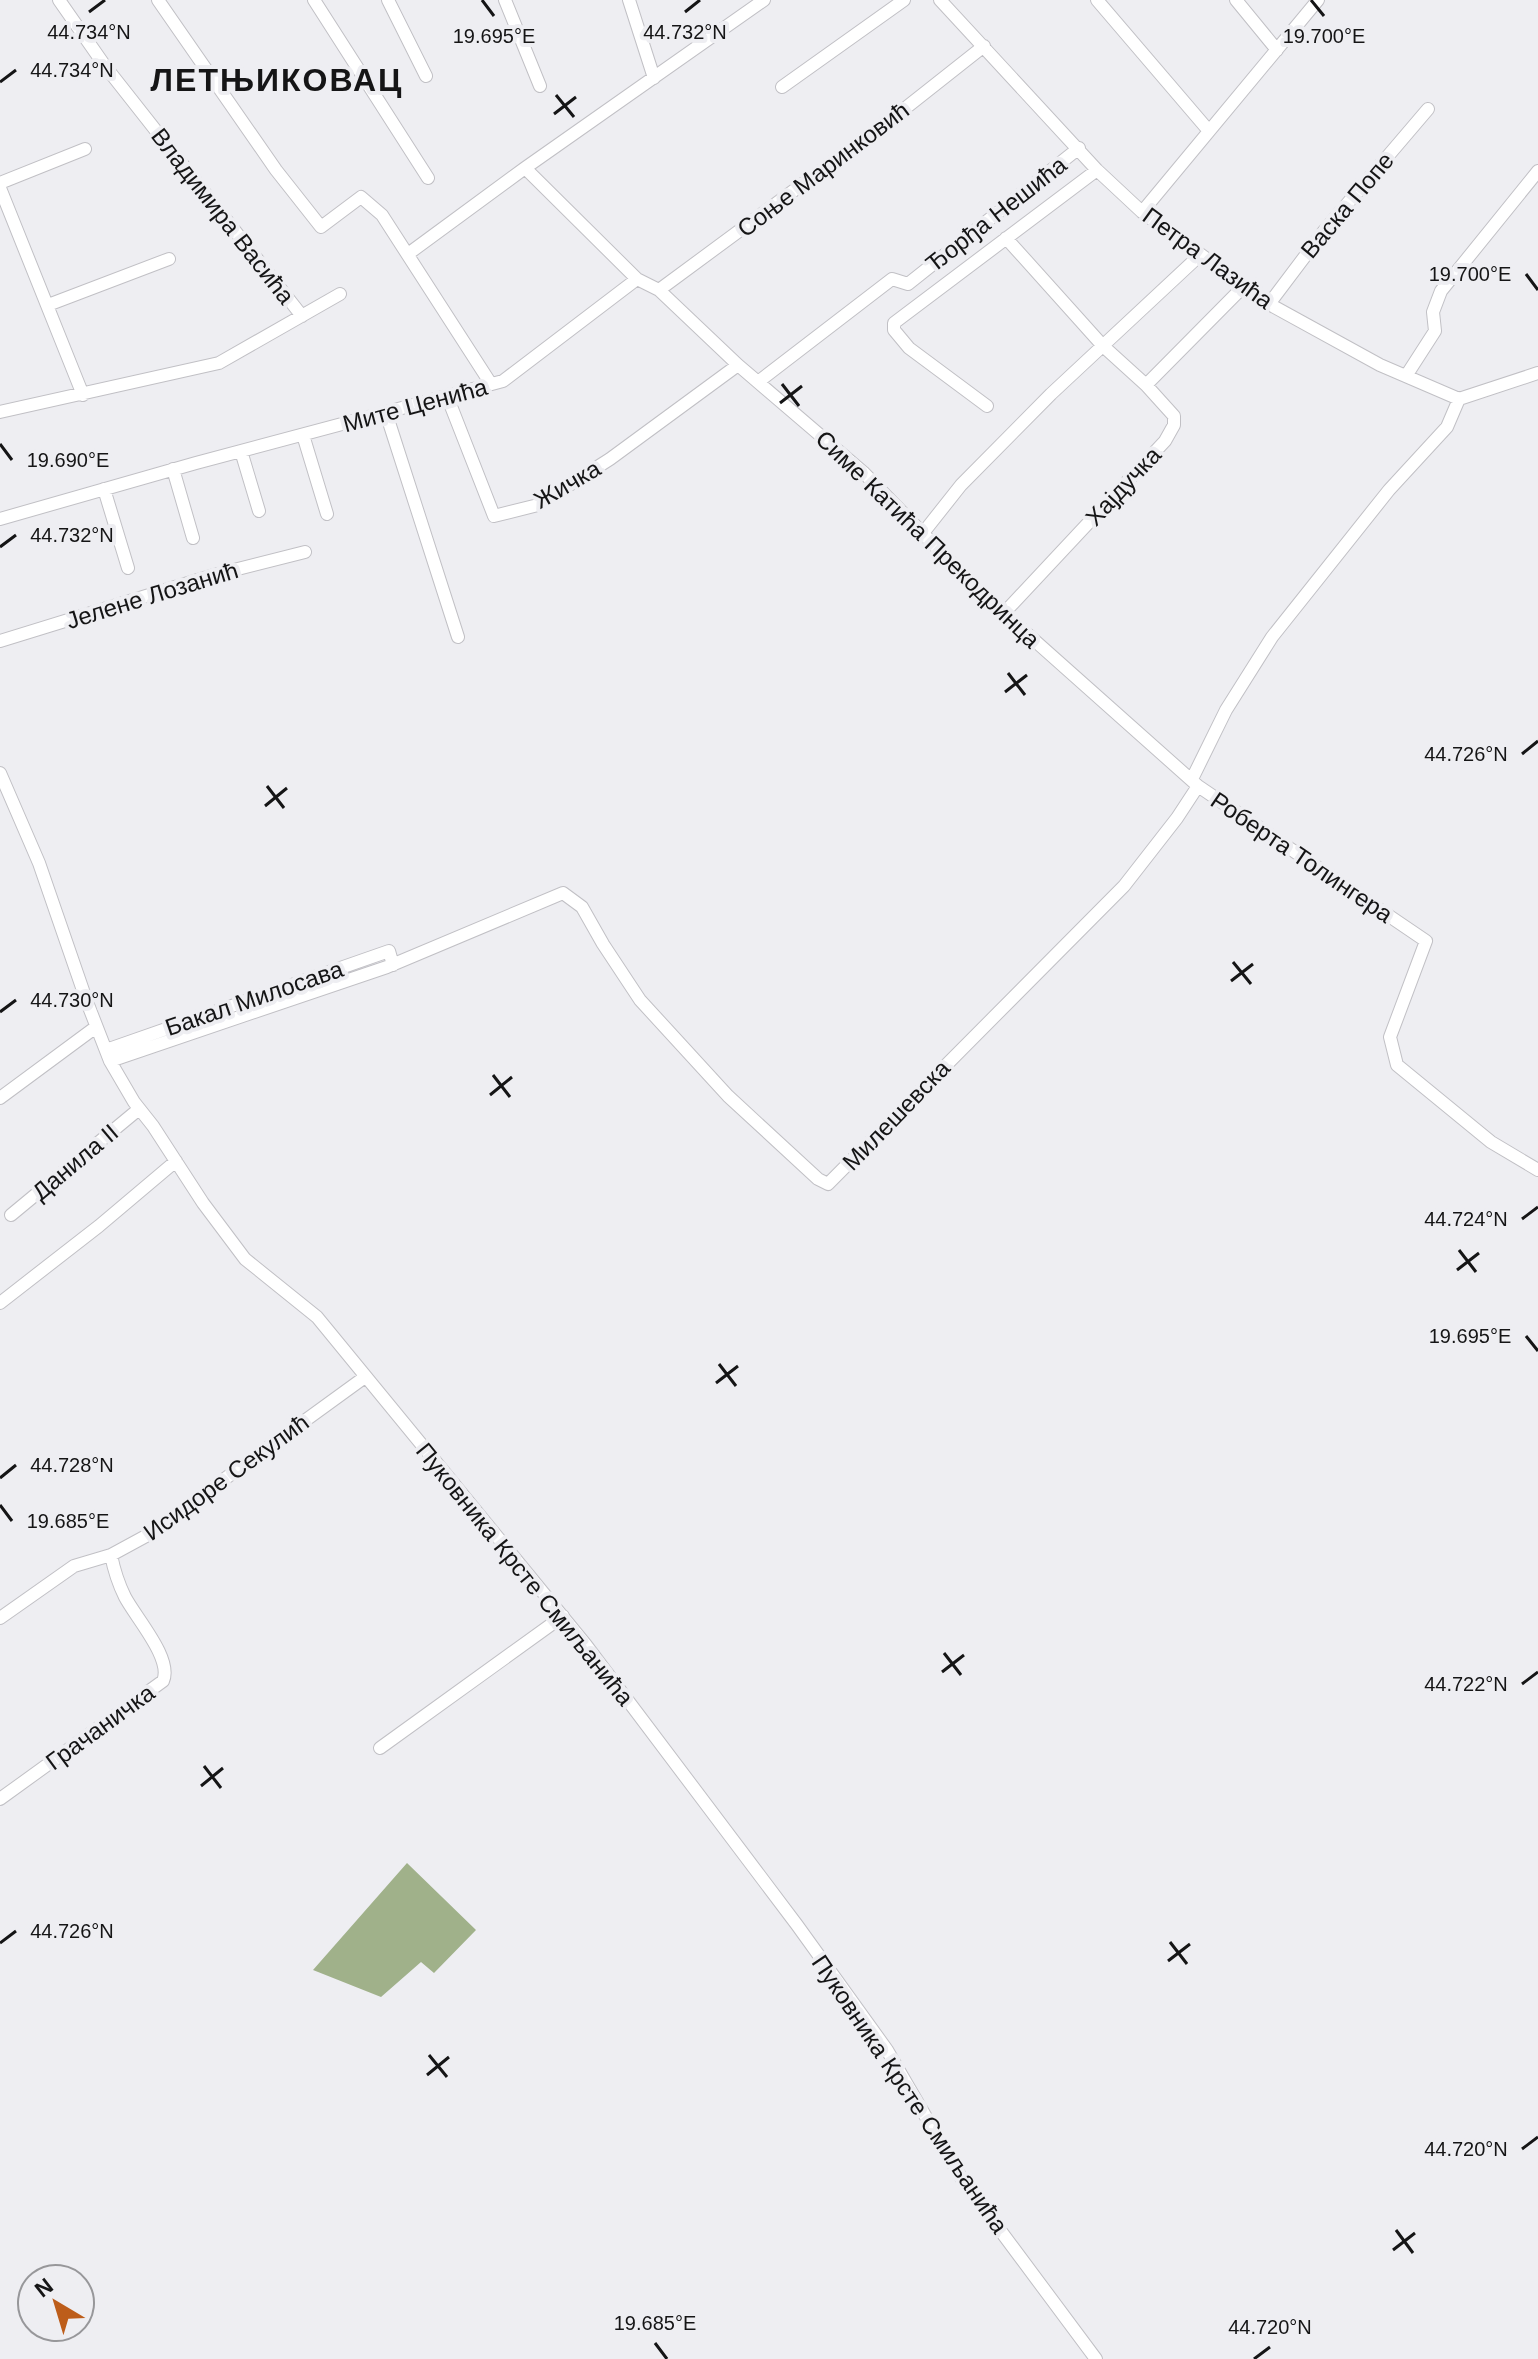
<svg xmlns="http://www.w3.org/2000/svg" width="1538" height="2359" viewBox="0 0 1538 2359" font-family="Arial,sans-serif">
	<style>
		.forest { fill: #a0b18a }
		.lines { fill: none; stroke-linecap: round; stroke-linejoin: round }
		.minor-casing { stroke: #c1c0c5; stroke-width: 14 }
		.minor { stroke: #fff; stroke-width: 12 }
		.ticks { fill: none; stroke: #151516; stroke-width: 3 }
		.labels { text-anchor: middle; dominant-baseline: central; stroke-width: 8; stroke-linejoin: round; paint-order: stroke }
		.street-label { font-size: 24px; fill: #151516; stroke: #eeeef2 }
		.district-label { font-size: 32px; font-weight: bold; letter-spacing: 2px; fill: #151516; stroke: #eeeef2 }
		.ticks-label { font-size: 20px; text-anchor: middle; fill: #151516; stroke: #eeeef2; stroke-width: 8; stroke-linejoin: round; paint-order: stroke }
	</style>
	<rect width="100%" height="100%" fill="#eeeef2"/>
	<!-- forest -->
	<path class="forest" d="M407,1863L476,1930L434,1973L421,1962L381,1997L313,1970Z"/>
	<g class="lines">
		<!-- minor casing -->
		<g class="minor-casing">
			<path id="minor" d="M59,0L105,66L302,316
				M158,0L276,170L321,227L361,197L382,215L491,384
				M314,0L428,178
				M388,0L426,76
				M505,0L540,86
				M629,0L654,78
				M940,0L1097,170L1142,212L1269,304L1380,365L1459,399L1538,373
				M1097,0L1209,131
				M1236,0L1277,50
				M782,87L904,0
				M525,168L637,279L659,290L738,365L863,472L979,591L1198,786L1426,941L1390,1037L1397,1065L1491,1142L1538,1170
				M0,183L85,149
				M0,188L83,395
				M1142,212L1318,0
				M408,254L525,168L764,0
				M659,290L903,110L984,46
				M1269,304L1324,231L1428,109
				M48,305L169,259
				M1406,376L1435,331L1433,312L1441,291L1538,171
				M758,382L892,279L908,284L1079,148
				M1146,385L1244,286
				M447,396L494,516L538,505L610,459L738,365
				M987,406L909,348L894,330V323L1097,170
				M0,412L219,363L340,294
				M386,413L458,637
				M303,435L327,514
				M241,451L259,511
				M173,469L193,538
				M104,489L128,568
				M0,519L196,463L503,381L637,279
				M923,533L961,485L1051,394L1199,256
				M1004,613L1165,441L1174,425V416L1146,385L1103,346L1006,238
				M0,641L214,575L305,552
				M0,773L39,863L87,1002L110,1061L134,1102L153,1126L203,1203L245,1259L317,1317L586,1645L797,1925L887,2050L962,2179L1096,2359
				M1192,779L1226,710L1272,637L1389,490L1447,427L1459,399
				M106,1050L389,951L393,965
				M110,1061L387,967L563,893L582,907L603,944L640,1000L728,1096L818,1179L828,1184L1124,886L1177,818L1198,786
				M0,1098L96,1027
				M11,1215L139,1109
				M0,1303L99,1226L176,1161
				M0,1618L74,1566L111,1555L146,1536L365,1377
				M380,1748L563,1616
				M0,1799L163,1681C173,1659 136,1618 125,1597C118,1583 114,1570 111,1555"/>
		</g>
		<!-- minor -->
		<use href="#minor" class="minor"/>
	</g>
	<!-- ticks -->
	<path class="ticks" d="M482,0L494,16M1311,0L1324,16M89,12L105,0M685,12L700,0M0,82L16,70M556,95L574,117M554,114L576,97M1526,274L1538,290M782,384L799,406M780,403L802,386M0,444L12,460M0,547L16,535M1008,673L1025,695M1005,692L1027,675M1522,754L1538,741M267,786L284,808M265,806L287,788M1233,962L1251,984M1231,981L1253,964M0,1012L16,1000M493,1075L510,1097M490,1095L512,1077M1522,1219L1538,1207M1459,1250L1476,1272M1457,1270L1479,1253M1526,1336L1538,1351M719,1364L736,1386M716,1383L738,1366M0,1478L16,1465M0,1505L12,1521M944,1653L961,1675M942,1672L964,1655M1522,1684L1538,1672M204,1766L221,1788M201,1786L223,1768M1170,1942L1187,1964M0,1943L16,1931M1168,1961L1190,1944M429,2055L447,2077M427,2075L449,2057M1522,2149L1538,2137M1396,2230L1413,2253M1393,2250L1415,2233M655,2343L667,2359M1254,2359L1270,2347"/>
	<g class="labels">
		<!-- street labels -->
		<g class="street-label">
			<text transform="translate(823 169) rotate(-37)">Соње Маринковић</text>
			<text transform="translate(1347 205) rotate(-50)">Васка Попе</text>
			<text transform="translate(996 214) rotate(-38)">Ђорђа Нешића</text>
			<text transform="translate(223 216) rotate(52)">Владимира Васића</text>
			<text transform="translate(1208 258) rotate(36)">Петра Лазића</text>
			<text transform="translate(415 405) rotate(-15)">Мите Ценића</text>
			<text transform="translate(567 484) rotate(-30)">Жичка</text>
			<text transform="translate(1123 486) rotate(-47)">Хајдучка</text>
			<text transform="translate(928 539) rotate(44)">Симе Катића Прекодринца</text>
			<text transform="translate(152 595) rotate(-17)">Јелене Лозанић</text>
			<text transform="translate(1302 857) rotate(34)">Роберта Толингера</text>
			<text transform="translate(254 998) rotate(-19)">Бакал Милосава</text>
			<text transform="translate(896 1115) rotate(-46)">Милешевска</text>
			<text transform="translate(75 1162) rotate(-40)">Данила II</text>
			<text transform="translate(226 1477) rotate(-36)">Исидоре Секулић</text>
			<text transform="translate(525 1574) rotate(51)">Пуковника Крсте Смиљанића</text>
			<text transform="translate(100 1727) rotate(-36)">Грачаничка</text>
			<text transform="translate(910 2094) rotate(56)">Пуковника Крсте Смиљанића</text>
		</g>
		<!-- district labels -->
		<g class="district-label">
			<text x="277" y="80">ЛЕТЊИКОВАЦ</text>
		</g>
	</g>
	<g class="ticks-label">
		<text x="89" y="39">44.734°N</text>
		<text x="685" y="39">44.732°N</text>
		<text x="494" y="43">19.695°E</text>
		<text x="1324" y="43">19.700°E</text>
		<text x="72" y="77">44.734°N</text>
		<text x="1470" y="281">19.700°E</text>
		<text x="68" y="467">19.690°E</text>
		<text x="72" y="542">44.732°N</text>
		<text x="1466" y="761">44.726°N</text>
		<text x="72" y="1007">44.730°N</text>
		<text x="1466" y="1226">44.724°N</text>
		<text x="1470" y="1343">19.695°E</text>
		<text x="72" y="1472">44.728°N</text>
		<text x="68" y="1528">19.685°E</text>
		<text x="1466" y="1691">44.722°N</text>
		<text x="72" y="1938">44.726°N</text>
		<text x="1466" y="2156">44.720°N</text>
		<text x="655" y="2330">19.685°E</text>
		<text x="1270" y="2334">44.720°N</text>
	</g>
	<!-- north arrow -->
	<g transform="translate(56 2303) rotate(322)"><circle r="38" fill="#eeeef2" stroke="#97979a" stroke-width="2"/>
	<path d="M0-6L14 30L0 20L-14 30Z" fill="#bd5d1a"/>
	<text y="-12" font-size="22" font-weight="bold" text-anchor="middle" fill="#151516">N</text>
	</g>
</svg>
